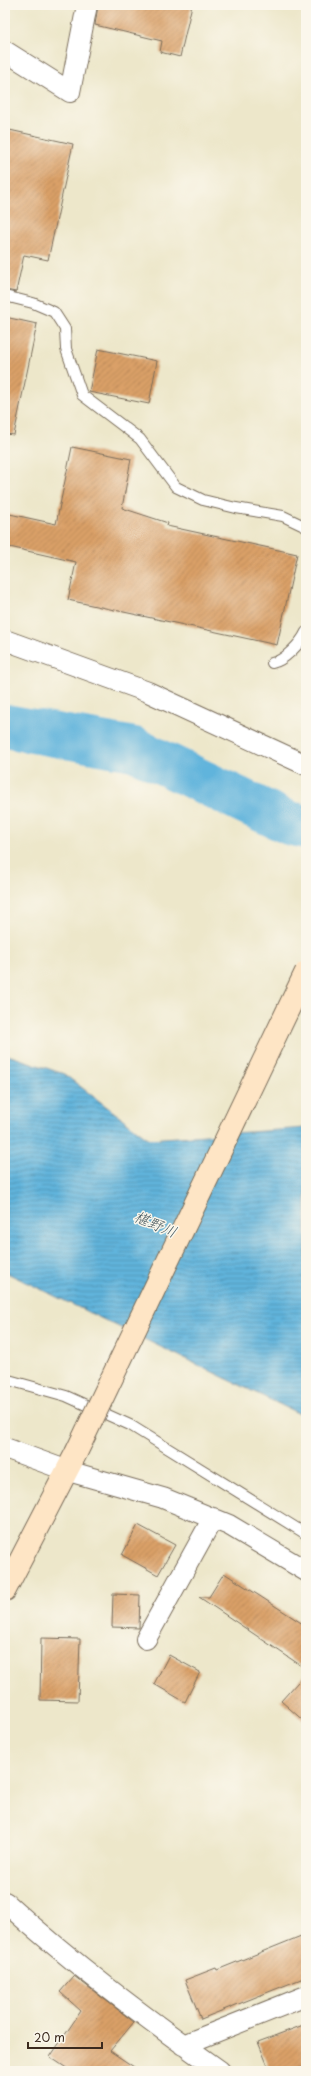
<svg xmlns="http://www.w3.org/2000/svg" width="311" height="2076" viewBox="0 0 311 2076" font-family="'Playpen Sans','Klee One',sans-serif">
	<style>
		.water { fill: url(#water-rules); stroke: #4e6f7d }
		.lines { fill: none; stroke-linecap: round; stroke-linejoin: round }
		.river { stroke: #60b4dc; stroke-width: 44 }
		.building { fill: url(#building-hatch) }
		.lane-casing { stroke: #796c5a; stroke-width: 12 }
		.street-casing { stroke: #796c5a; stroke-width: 22 }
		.secondary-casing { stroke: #796c5a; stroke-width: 24 }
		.lane { stroke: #fff; stroke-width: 10 }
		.street { stroke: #fff; stroke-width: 20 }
		.secondary { stroke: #fee5c5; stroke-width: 22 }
		.secondary-bridge-casing { stroke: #796c5a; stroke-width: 24; stroke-linecap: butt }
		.secondary-bridge { stroke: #fee5c5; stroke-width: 22 }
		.labels { text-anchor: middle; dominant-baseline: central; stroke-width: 3; stroke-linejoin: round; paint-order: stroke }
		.water-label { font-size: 15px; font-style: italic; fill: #485a60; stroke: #fbf7ec }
	</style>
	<defs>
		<pattern id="water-rules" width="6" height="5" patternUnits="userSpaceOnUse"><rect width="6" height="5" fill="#60b4dc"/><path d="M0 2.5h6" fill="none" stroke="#5093b2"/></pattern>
		<pattern id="building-hatch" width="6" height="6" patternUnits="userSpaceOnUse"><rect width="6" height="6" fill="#daa068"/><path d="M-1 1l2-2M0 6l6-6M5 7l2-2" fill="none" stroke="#b28355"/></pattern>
	</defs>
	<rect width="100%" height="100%" fill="#fbf7ec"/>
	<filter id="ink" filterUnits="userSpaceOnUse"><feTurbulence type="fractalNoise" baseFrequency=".025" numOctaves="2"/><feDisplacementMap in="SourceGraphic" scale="8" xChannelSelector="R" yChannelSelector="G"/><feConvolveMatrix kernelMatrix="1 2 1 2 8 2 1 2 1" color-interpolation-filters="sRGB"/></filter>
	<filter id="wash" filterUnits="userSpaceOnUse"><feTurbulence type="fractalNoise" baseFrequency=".012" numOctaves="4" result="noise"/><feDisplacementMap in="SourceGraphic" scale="16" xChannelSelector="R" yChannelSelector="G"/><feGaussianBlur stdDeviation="0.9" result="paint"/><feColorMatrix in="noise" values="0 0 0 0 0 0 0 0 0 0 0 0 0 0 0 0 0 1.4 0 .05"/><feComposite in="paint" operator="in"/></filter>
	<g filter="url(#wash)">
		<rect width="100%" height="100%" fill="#ede7ca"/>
		<!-- water -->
		<path class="water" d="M5,1054L64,1074L149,1139L306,1128V1417L5,1272Z"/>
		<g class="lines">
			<!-- river -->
			<path class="river" d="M5,726L134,749L289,823L306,827"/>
		</g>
		<g id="blocks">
			<!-- building -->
			<path class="building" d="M98,5H192L180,57L160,52L162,41L95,25Z
				M5,129L73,144L48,260L24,255L16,292L5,290Z
				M5,317L37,324L14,435L5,434Z
				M98,349L157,361L149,404L89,392Z
				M72,447L131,459L122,508L168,523L167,526L297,554L277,645L68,600L76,562L5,546V513L56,524Z
				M138,1525L175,1545L158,1575L122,1555Z
				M224,1573L306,1626V1669L199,1597H209Z
				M113,1594L140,1595L139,1628L112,1627Z
				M41,1638L80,1639L78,1701L40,1700Z
				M169,1655L200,1672L185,1702L154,1684Z
				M306,1673V1723L281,1701Z
				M306,1934V1977L201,2019L185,1980L216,1968L217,1970Z
				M74,1976L134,2022L110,2051L140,2071H71L50,2057L81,2011L60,1992Z
				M306,2024V2066L292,2071H270L258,2042Z"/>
		</g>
	</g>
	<g filter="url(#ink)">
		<use href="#blocks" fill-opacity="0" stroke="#796c5a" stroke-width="1"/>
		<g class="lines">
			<!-- lane casing -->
			<g class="lane-casing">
				<path id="lane" d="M5,296L33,303L54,312L65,329L66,349L82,395L140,439L176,487L203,500L236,508L283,516L306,527
					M272,663C284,661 301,643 306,632
					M5,1379L66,1396L130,1425L306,1534"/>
			</g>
			<!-- street casing -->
			<g class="street-casing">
				<path id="street" d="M5,51L70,92L87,5
					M5,640L148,692L306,765
					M5,1448L68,1471L163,1498L229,1525L306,1571
					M146,1639L213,1518
					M5,1902C73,1964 146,2018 220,2071
					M183,2045L306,1996"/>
			</g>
			<!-- secondary casing -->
			<g class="secondary-casing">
				<path id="secondary" d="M5,1590L76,1453"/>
			</g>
			<!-- lane -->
			<use href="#lane" class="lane"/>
			<!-- street -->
			<use href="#street" class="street"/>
			<!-- secondary -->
			<use href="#secondary" class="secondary"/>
			<!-- secondary-bridge casing -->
			<g class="secondary-bridge-casing">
				<path id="secondary-bridge" d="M76,1453L306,972"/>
			</g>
			<!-- secondary-bridge -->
			<use href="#secondary-bridge" class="secondary-bridge"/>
		</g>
	</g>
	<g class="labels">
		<!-- water labels -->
		<g class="water-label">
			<text transform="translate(156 1223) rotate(23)">椹野川</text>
		</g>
	</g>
	<!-- margin -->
	<rect width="311" height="2076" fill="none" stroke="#fbf7ec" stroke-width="20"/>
	<!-- scale -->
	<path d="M28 2042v6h74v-6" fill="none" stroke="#3b2a1e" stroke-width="2"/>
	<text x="34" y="2042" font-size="12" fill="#3b2a1e" stroke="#fbf7ec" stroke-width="3" paint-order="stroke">20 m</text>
</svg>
